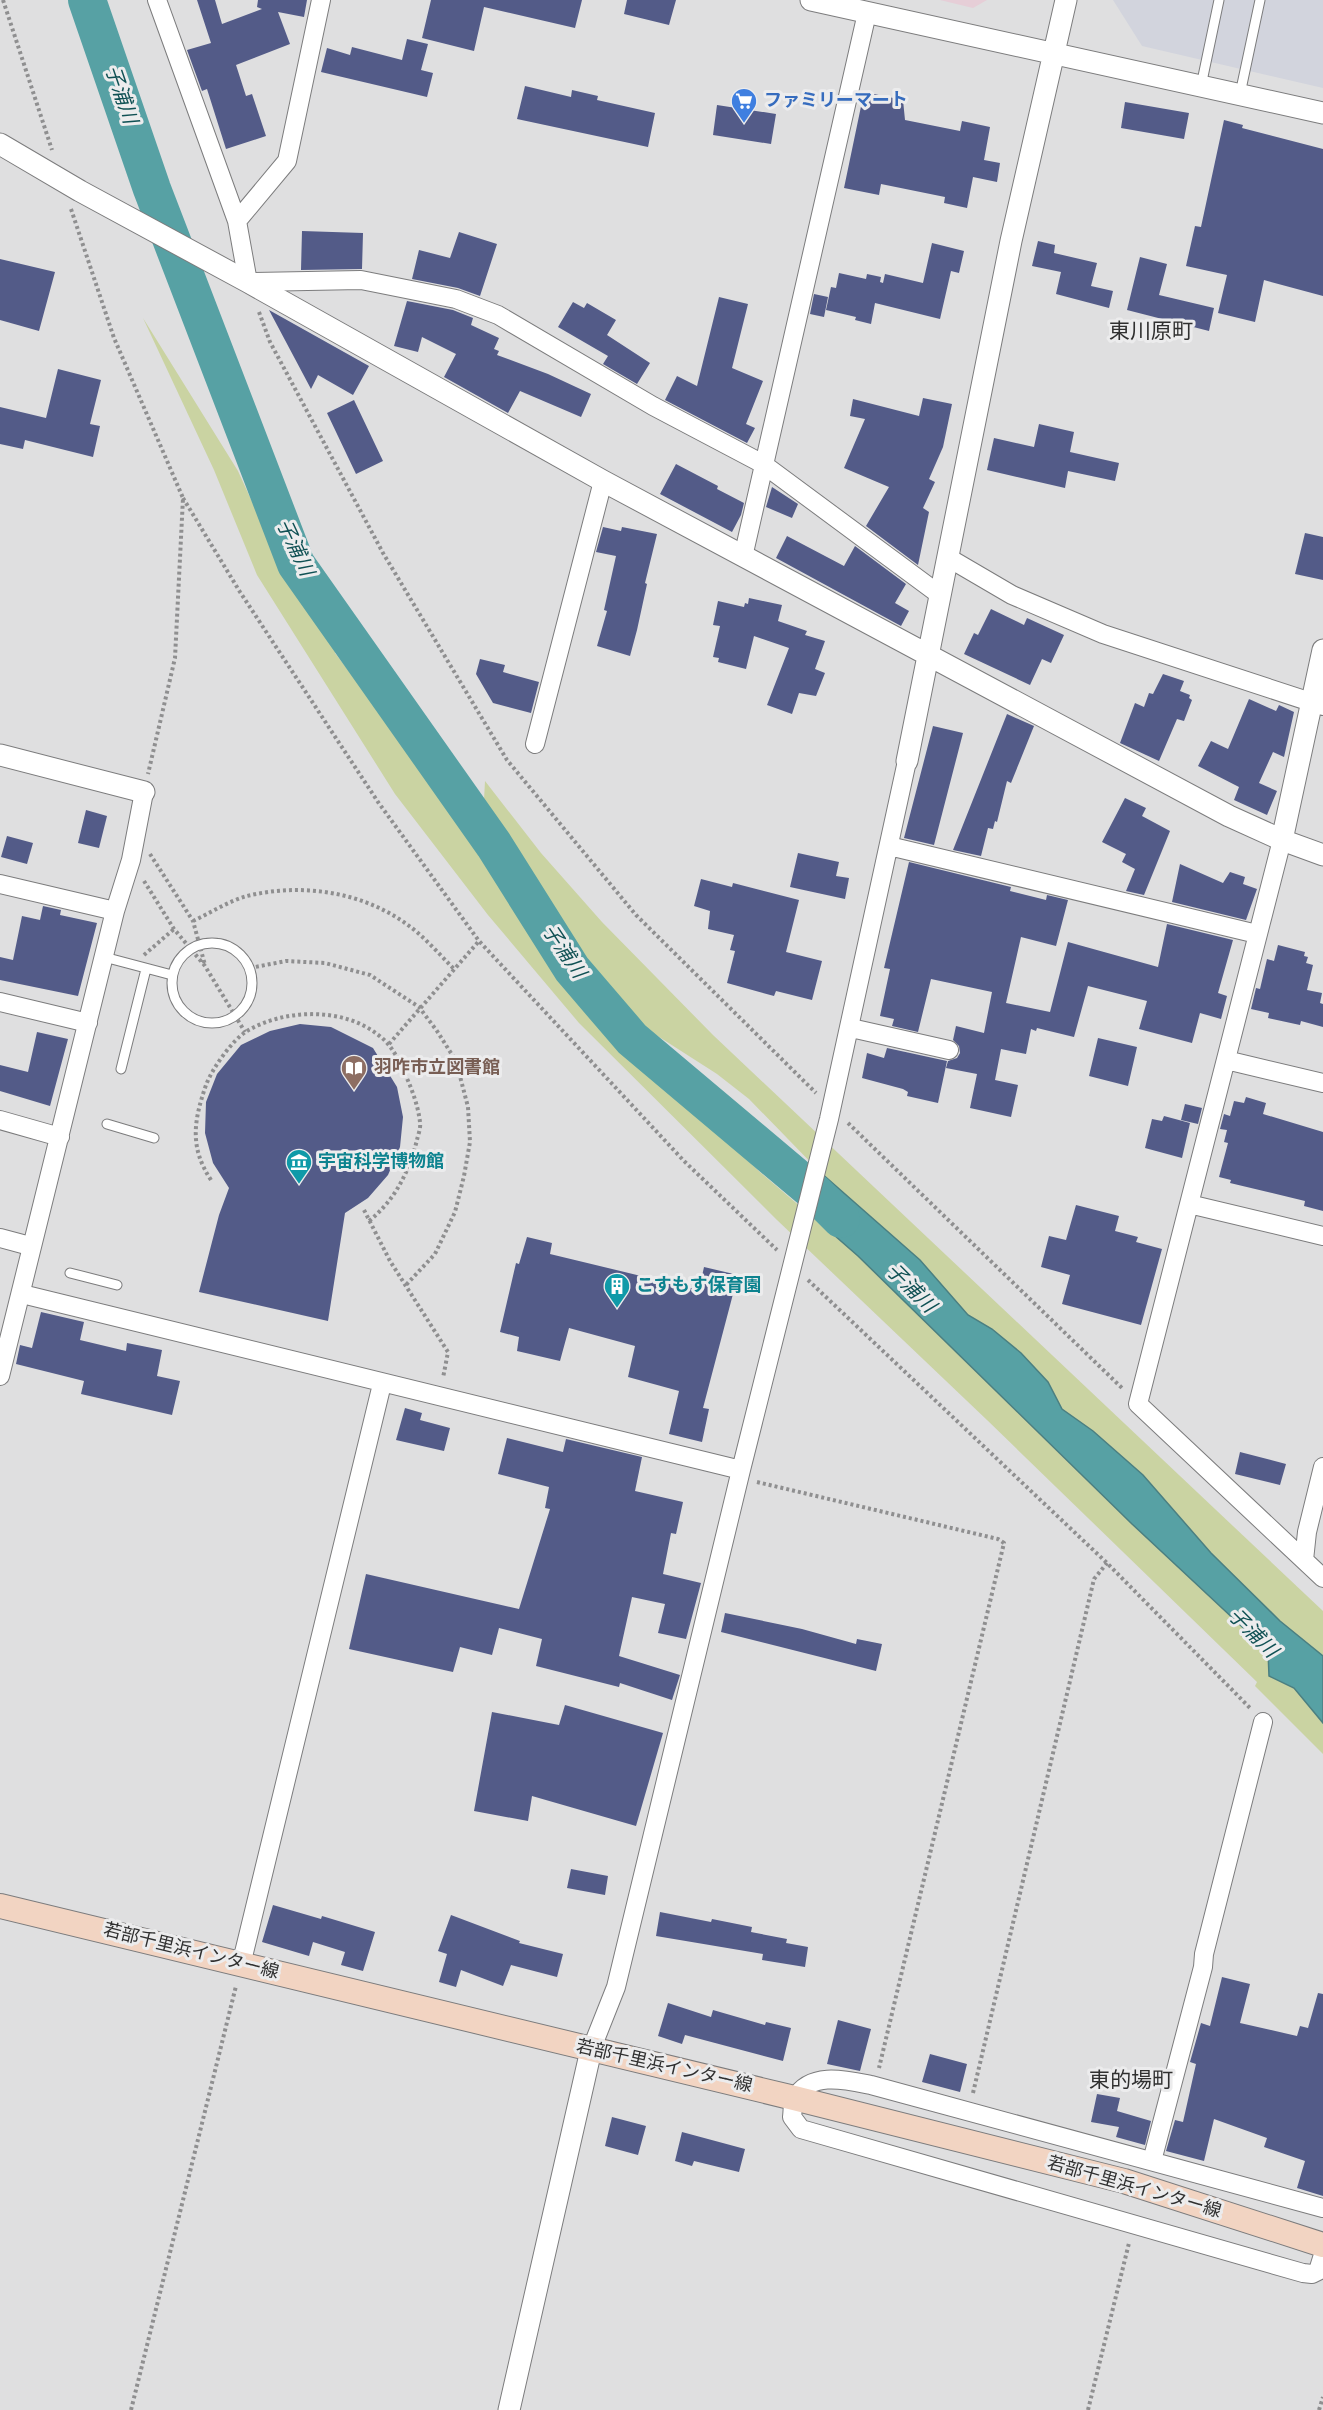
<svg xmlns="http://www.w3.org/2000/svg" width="1323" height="2410" viewBox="0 0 1323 2410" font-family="Overpass,'Noto Sans JP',sans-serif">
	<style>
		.built { fill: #d2d4dd }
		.education { fill: #e6ced7 }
		.green { fill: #cad3a2 }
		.water { fill: #57a1a4; stroke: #4b7f81; stroke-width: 1.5 }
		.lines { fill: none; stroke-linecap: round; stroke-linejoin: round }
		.river { stroke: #57a1a4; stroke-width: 38 }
		.building { fill: #535b88 }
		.service-casing { stroke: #7c7c7d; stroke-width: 11 }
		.minor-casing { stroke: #7c7c7d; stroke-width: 20 }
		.tertiary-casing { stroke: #7c7c7d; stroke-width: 23 }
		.secondary-casing { stroke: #7c7c7d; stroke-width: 26 }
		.path { stroke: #8f8f90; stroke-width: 4; stroke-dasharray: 3 3; stroke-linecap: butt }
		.service { stroke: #fff; stroke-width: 9 }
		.minor { stroke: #fff; stroke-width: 18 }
		.tertiary { stroke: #fff; stroke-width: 21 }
		.secondary { stroke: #f2d4c2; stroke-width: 24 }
		.labels { text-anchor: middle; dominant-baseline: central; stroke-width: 6; stroke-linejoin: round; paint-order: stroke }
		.shop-label { font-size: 18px; font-weight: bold; fill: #366cbe; stroke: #ececed; text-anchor: start }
		.education-label { font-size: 18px; font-weight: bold; fill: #785e54; stroke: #ececed; text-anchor: start }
		.culture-label { font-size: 18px; font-weight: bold; fill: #0d838f; stroke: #ececed; text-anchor: start }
		.street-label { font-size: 18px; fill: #303030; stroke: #ececed }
		.water-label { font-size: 20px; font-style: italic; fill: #105154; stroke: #ececed }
		.quarter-label { font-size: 21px; fill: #303030; stroke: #ececed }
	</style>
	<rect width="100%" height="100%" fill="#dfdfe0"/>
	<!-- built -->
	<path class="built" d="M1113,0H1323V88L1142,46Z"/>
	<!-- education -->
	<path class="education" d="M940,0H987L973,8Z"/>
	<!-- green -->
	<path class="green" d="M143,318L238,471L285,574L298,580L335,638V653L492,859L504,891L518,905L575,991L661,1079L761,1173L858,1256L1132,1524L1268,1651L1269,1676L1294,1688L1323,1723V1754L1255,1686L1257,1682L987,1420L777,1220L579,1023L488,915L395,794L257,575L214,470Z
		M485,781L541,853L602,922L713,1035L1323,1611V1656L1280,1621L1211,1553L1143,1475L1093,1431L1062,1409L1048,1382L1021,1353L992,1329L968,1315L920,1260L820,1172L749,1099L717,1074L653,1033L615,998L582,961L484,800Z"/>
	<!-- water -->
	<path class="water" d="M820,1172L920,1260L968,1315L992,1329L1021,1353L1048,1382L1062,1409L1093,1431L1143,1475L1211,1553L1280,1621L1323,1656V1723L1294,1688L1269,1676L1268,1651L1132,1524L858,1256L810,1214Z"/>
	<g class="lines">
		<!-- river -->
		<path class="river" d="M87,0L152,189L296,564L494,845L572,969L632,1039L815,1193L841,1219"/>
	</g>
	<!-- building -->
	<path class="building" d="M197,0H215L222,24L262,9L257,7L258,0H307L304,17L278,12L290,44L236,65L246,96L252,94L266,136L226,149L207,89L202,91L187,50L211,43Z
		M431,0H582L575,28L484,7L474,51L422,38Z
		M627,0H676L669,25L624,14Z
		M407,39L428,44L421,70L433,73L427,97L321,72L327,48L350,55L352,47L402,60Z
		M525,86L571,97L572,90L598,96L597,100L655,113L648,147L517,119Z
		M864,92L903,100L905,120L960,131L962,121L990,127L984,160L1000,163L997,182L973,177L967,208L944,203L945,197L881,184L879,195L844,188Z
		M1125,102L1189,113L1184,139L1121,128Z
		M717,105L776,114L771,144L713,135Z
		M1224,120L1243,125L1242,128L1323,149V296L1264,280L1255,322L1218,313L1227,275L1186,266L1195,226L1201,227Z
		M302,231L363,233L362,269L301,270Z
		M459,232L497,244L480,296L458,288L412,279L419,250L450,258Z
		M1038,241L1055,245L1054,253L1097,263L1091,286L1113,291L1109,308L1056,294L1061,272L1032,266Z
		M932,243L964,251L959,273L951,271L940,319L875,303L871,324L855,320L856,317L826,310L831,287L836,288L839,273L866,279L867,274L881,277L880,282L883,283L885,274L923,283Z
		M1140,257L1167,264L1159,295L1214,308L1209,331L1127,310Z
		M0,259L55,272L39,331L0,320Z
		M814,294L828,297L824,317L810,314Z
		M719,297L748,304L732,368L763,381L746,424L755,428L747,443L665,400L677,376L697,386Z
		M407,301L453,310L473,318L471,325L499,338L494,349L499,351L497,355L548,374L591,394L581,417L520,391L508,413L444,377L456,354L422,337L418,352L394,346Z
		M573,302L584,308L587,303L616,320L607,335L650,363L637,384L603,364L608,356L558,327Z
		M269,310L369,366L353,395L318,375L311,389Z
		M58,369L101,380L90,424L100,426L93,457L25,440L23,449L0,444V407L46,418Z
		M923,398L952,404L943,447L929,479L935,482L923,508L929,512L918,565L866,526L889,487L844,468L865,419L850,416L853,399L919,416Z
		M354,400L383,461L356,474L327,413Z
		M1039,424L1074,432L1070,452L1119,463L1115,481L1068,471L1065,488L987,470L994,438L1034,447Z
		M676,464L718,486L717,489L744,503L741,515L732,532L660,494Z
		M772,487L798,504L792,518L766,507Z
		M603,527L621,531L622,527L657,534L645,583L647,584L637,630L630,656L597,646L607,611L604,610L616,556L596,552Z
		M1305,533L1323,537V580L1295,574Z
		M787,536L844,566L855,546L906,584L895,603L909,611L901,626L776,558Z
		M749,598L782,605L778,621L807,631L805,635L825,641L815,669L825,673L816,696L799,693L792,714L767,705L789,648L754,636L746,669L718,662L719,658L713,657L720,626L713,625L718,601L744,607L745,603L748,604Z
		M991,609L1024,625L1027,618L1064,635L1051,663L1042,659L1030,685L964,654L974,633L978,635Z
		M480,659L505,665L503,672L539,682L531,713L493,703L476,674Z
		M1163,674L1184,681L1180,691L1190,695L1189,698L1192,700L1184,721L1177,719L1159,761L1120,743L1135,703L1144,707L1149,693L1153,694Z
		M1249,699L1276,711L1279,705L1294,712L1284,757L1273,752L1259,783L1277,791L1267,815L1234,800L1239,787L1198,766L1211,741L1228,749Z
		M1007,714L1034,726L1011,783L1007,781L997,822L995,821L993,829L988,828L981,856L953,850Z
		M933,726L963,733L934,845L904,838Z
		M1125,798L1146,808L1142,816L1170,831L1144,895L1126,891L1135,869L1122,862L1126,854L1102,842Z
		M86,810L107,816L99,848L78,843Z
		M7,836L33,843L27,864L1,857Z
		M798,853L839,862L836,876L849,878L845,899L790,887Z
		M909,862L1011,887L1010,891L1046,900L1047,895L1068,900L1056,946L1021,937L1006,1003L1050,1012L1068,942L1158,967L1167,924L1233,940L1218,993L1227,996L1221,1019L1200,1013L1192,1043L1139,1029L1147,1001L1088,986L1074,1037L1037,1028L1036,1031L1031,1029L1026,1054L1001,1049L995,1080L1018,1085L1011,1117L970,1108L977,1074L946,1068L948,1061L957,1058L960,1053L959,1046L953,1040L956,1026L984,1033L992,992L931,979L918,1032L892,1026L894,1019L880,1016L890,969L884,968Z
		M1180,864L1223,883L1230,872L1245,877L1243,884L1257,889L1246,920L1172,902Z
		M701,879L732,887L733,883L799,900L786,952L822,961L812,1000L776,991L774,996L727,983L735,951L730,950L734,935L708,929L710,911L694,906Z
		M43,906L61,910L60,915L97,923L78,996L0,980V957L13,960L22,916L40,920Z
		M1278,945L1305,952L1304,956L1308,957L1306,963L1313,965L1307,990L1322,993L1320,1003L1323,1004V1027L1301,1021L1300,1025L1268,1018L1269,1013L1251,1009L1256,988L1260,989L1267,959L1274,961Z
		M300,1024L331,1027L373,1048L397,1087L403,1117L400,1147L388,1175L368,1198L345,1213L328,1321L199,1292L219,1215L229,1188L213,1163L205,1133L206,1102L217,1074L241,1045L270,1031Z
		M37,1032L68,1039L50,1106L0,1091V1065L28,1072Z
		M1098,1038L1137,1047L1128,1086L1089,1076Z
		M887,1048L947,1061L938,1103L907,1096L908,1092L903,1089L862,1078L867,1053L884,1058Z
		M1246,1097L1266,1103L1263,1114L1323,1132V1211L1304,1206L1305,1201L1230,1183L1231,1180L1219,1177L1228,1143L1224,1142L1227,1130L1220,1129L1224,1114L1230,1116L1234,1101L1244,1103Z
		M1185,1104L1202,1108L1198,1124L1181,1120Z
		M1164,1116L1190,1123L1182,1158L1145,1148L1152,1119L1162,1121Z
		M1076,1205L1119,1216L1115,1231L1138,1237L1136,1242L1162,1249L1141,1325L1062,1304L1070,1275L1041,1267L1049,1236L1066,1240Z
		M527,1237L552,1243L550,1254L699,1290L704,1267L738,1275L703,1408L709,1409L702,1442L669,1434L679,1391L628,1377L635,1346L569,1328L560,1361L517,1351L519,1337L500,1332L516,1263L519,1264Z
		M41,1312L84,1322L80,1340L126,1351L127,1343L162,1350L157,1376L180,1381L172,1415L81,1394L84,1381L16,1364L20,1345L32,1348Z
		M405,1408L422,1413L420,1420L450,1428L444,1451L396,1440Z
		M507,1438L563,1452L566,1439L642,1457L635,1491L683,1502L676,1534L671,1533L663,1574L701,1583L686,1639L658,1633L665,1604L632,1597L619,1656L680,1675L672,1700L620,1683L619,1687L536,1666L542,1639L499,1628L492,1655L460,1647L453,1672L349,1649L366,1574L519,1609L550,1509L545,1508L549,1487L498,1474Z
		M1240,1452L1286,1464L1280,1485L1235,1474Z
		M725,1613L802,1629L856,1644L857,1639L882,1644L876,1671L721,1632Z
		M565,1705L663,1733L636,1826L532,1796L528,1821L474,1811L492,1712L559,1725Z
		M571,1869L608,1876L605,1895L567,1888Z
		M273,1905L321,1919L322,1916L375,1932L363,1971L341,1965L345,1952L313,1942L309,1956L262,1942Z
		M660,1912L711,1922L712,1919L752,1927L751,1932L787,1939L786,1943L808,1947L805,1967L762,1960L763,1954L656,1936Z
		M451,1915L520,1941L519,1943L563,1954L557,1977L511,1965L503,1986L461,1970L456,1987L439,1982L447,1954L438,1951Z
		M1222,1977L1250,1984L1240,2023L1297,2036L1300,2026L1308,2028L1318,1993L1323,1994V2196L1297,2188L1305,2161L1264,2147L1267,2138L1214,2119L1204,2161L1166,2151L1175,2120L1183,2122L1196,2064L1190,2062L1201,2023L1210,2026Z
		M668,2003L711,2017L713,2010L765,2025L766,2022L791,2028L783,2061L685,2035L682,2044L658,2036Z
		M838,2020L871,2029L860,2071L827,2064Z
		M930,2054L967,2064L960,2092L922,2082Z
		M1097,2094L1120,2098L1117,2111L1151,2121L1145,2145L1116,2137L1119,2127L1091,2122Z
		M612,2117L646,2126L638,2155L605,2146Z
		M682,2132L745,2149L739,2172L694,2161L692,2166L675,2161Z"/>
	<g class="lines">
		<!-- service casing -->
		<g class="service-casing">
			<path id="service" d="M1201,86L1219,0
				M1240,94L1260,0
				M172 983a40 40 0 1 1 80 0a40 40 0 1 1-80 0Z
				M104,957L172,975
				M121,1069L146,969
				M107,1124L154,1138
				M70,1273L117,1285"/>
		</g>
		<!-- minor casing -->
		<g class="minor-casing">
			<path id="minor" d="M157,0L237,221L248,282L361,280L456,299L498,315L653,406L763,464L940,595
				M237,221L287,161L321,0
				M743,557L867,13
				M947,557L1012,595L1103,634L1323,706
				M535,744L603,481
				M1282,840L1138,1404L1323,1578
				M889,846L1257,934
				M0,884L115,911
				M0,1002L88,1023
				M851,1028L949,1050
				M1226,1060L1323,1083
				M0,1120L60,1137
				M1189,1204L1323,1236
				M0,1238L30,1246
				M22,1294L741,1470
				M0,1376L115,911L131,860L144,792
				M1304,1560L1307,1532L1323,1467
				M241,1965L382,1384
				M591,2050L616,1987L741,1470L829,1119L907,761
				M1152,2161L1203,1967L1204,1954L1263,1722
				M1323,2208L871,2085C846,2080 811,2071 795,2098C792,2102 793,2111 792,2117L801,2129L1303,2273L1312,2274L1318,2271L1323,2255"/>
		</g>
		<!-- tertiary casing -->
		<g class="tertiary-casing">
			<path id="tertiary" d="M811,0L1323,113
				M0,144L80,191L248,282L603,481L1229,816L1282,840L1323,855
				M0,755L144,792
				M907,761L1011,241L1066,0
				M1282,840L1323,650
				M509,2410L591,2050"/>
		</g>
		<!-- secondary casing -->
		<g class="secondary-casing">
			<path id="secondary" d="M0,1906L794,2098L1124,2181L1323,2245"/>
		</g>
		<!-- path -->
		<path class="path" d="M3,0L52,150
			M71,209L114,338L183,498L175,658L148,774
			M259,312L270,342L383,553L507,760L636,915L816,1093
			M183,498L240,592L378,802L479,941L684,1161L777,1250
			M150,854L193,921L205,965
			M144,881L174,929L205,966L245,1032
			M193,921C210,913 229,901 247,896C300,883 360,891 405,923C423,935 439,954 455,970
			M144,955L174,929
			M250,968L286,961L325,963L370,975L419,1007L437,1031L456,1061L468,1107L470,1142L464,1176L455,1212L435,1254L406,1285
			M389,1044L479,941
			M848,1123L1123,1389
			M211,1180C189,1147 194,1120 206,1085C212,1069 232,1040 247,1031C284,1009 342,1007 377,1034C390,1043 397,1056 403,1070C411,1086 418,1105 420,1122C421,1128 418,1135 417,1140C409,1172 395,1200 369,1221
			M364,1210L390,1261L448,1352L443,1378
			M808,1280L1107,1563L1251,1709
			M757,1482L998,1539L1004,1543L879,2068
			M973,2093L1094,1579L1107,1563
			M131,2410L236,1986
			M1088,2410L1129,2243
			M1319,2410L1323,2397"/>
		<!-- service -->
		<use href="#service" class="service"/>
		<!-- minor -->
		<use href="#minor" class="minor"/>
		<!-- tertiary -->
		<use href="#tertiary" class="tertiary"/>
		<!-- secondary -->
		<use href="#secondary" class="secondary"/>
	</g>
	<!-- icons -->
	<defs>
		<g id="supermarket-pin" transform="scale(1.35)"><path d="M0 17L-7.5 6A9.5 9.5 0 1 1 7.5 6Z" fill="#3f7fe0" stroke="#ececed"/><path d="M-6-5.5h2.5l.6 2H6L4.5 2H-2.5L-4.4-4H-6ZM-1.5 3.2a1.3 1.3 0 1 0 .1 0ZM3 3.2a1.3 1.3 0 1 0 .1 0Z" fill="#fff"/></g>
		<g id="library-pin" transform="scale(1.35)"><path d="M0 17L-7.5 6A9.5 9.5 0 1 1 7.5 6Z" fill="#8d6e63" stroke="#ececed"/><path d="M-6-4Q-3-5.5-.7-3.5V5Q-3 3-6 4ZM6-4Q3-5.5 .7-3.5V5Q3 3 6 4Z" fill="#fff"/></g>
		<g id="museum-pin" transform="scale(1.35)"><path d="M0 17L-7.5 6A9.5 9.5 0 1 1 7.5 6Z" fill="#0f9aa8" stroke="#ececed"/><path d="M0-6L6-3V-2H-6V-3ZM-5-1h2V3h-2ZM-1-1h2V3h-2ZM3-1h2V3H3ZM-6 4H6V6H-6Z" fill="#fff"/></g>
		<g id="building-pin" transform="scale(1.35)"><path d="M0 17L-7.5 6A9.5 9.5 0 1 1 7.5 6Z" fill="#0f9aa8" stroke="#ececed"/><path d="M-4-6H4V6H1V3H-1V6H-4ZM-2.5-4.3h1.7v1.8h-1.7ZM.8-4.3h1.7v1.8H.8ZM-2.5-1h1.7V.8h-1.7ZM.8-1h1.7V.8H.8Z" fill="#fff"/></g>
	</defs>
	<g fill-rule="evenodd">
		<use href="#supermarket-pin" x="744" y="101"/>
		<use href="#library-pin" x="354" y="1068"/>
		<use href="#museum-pin" x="299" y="1162"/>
		<use href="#building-pin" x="617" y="1286"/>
	</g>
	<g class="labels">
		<!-- shop labels -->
		<g class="shop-label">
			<text x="764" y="101">ファミリーマート</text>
		</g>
		<!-- education labels -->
		<g class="education-label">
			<text x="374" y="1068">羽咋市立図書館</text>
		</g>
		<!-- culture labels -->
		<g class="culture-label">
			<text x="318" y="1162">宇宙科学博物館</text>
			<text x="636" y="1286">こすもす保育園</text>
		</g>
		<!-- street labels -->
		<g class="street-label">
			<text transform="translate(191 1952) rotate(14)">若部千里浜インター線</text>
			<text transform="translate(664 2067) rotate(13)">若部千里浜インター線</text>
			<text transform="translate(1134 2188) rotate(16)">若部千里浜インター線</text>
		</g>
		<!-- water labels -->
		<g class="water-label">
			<text transform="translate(120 95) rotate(71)">子浦川</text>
			<text transform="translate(294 548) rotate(65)">子浦川</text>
			<text transform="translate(563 952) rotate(56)">子浦川</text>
			<text transform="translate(910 1289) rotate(45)">子浦川</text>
			<text transform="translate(1252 1634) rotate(45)">子浦川</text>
		</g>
		<!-- quarter labels -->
		<g class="quarter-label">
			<text x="1151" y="332">東川原町</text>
			<text x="1131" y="2081">東的場町</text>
		</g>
	</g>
</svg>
